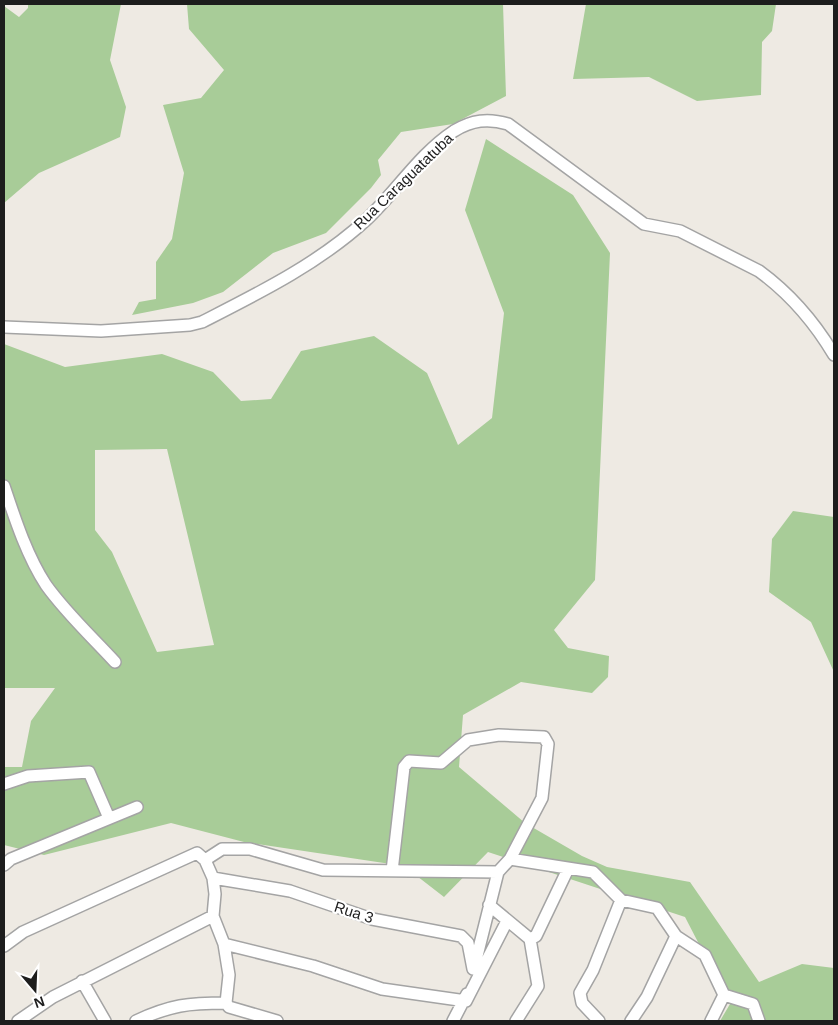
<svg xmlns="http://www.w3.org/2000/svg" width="838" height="1025" viewBox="0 0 838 1025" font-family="Arial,sans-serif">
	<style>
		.forest { fill: #a8cc98; fill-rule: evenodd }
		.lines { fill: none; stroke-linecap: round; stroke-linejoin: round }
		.minor-casing { stroke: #a4a4a4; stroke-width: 14 }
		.minor { stroke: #fff; stroke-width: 11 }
		.labels { text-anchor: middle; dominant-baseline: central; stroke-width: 4.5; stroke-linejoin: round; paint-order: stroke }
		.street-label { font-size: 15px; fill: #1d1d1d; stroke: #fff }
	</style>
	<rect width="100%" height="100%" fill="#eeeae3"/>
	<!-- forest -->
	<path class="forest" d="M28,4H121L110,60L126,107L120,137L39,173L4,203V6L19,17L28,8Z
		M187,4H503L506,96L453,124L401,132L378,160L381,175L371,188L326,233L273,253L223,292L193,303L132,315L139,302L156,299V262L172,239L184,173L163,105L201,98L224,70L189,29Z
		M586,4H776L772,31L762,42L761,95L697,101L649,77L573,79Z
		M486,139L573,195L610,253L595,580L554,630L568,648L609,656L608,677L592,693L521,682L463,715L459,767L525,823L582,856L607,867L690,882L759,982L802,964L834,968V1021H720L730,1004L685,917L488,852L444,897L404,866L244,842L171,823L44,855L4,845V767H22L31,721L55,688H4V344L65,367L162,354L213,372L241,401L271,399L301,351L374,336L427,373L458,445L492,418L504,313L465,210ZM167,449L214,645L157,652L112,552L95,530V450Z
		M793,511L834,517V672L811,622L769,592L772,539Z"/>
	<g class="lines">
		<!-- minor casing -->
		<g class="minor-casing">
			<path id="minor" d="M4,327L101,331L190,325L202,322C259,293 318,264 366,220C396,192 419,154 454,131C472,120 488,118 508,124L644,224L680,231L759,271C789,293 815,323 834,355
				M4,486C15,519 27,556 46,585C66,613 92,637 115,662
				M4,784L28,776L89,772L109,818
				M205,860L222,849H250L323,870L498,872L510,859L593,872L621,900L657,908L676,936L705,955L724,995L753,1004L759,1021
				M4,865L11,859L137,807
				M392,871L404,767L409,761L441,763L468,740L499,735L544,737L548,744L542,798L510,859
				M213,878L290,891L372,919L461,936L468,943L473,969
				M489,905L530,939
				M530,939L536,936L568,869
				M224,944L313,966L382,989L466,1001L507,921
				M4,946L23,932L197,853L205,860L213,878L215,894L213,916L224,944L229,975L226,1003
				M475,964L498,872
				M82,981L105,1021
				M18,1021L53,997L213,916
				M136,1021C171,1005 188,1003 226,1003L229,1007L277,1021
				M453,1021L467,994
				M516,1021L538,986L530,939
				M599,1021L582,1003L580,993L593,970L621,900
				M631,1021L647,997L676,936
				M711,1021L724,995"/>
		</g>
		<!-- minor -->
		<use href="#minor" class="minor"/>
	</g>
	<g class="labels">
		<!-- street labels -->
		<g class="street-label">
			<text transform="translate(403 181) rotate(-44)">Rua Caraguatatuba</text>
			<text transform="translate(354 912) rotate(18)">Rua 3</text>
		</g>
	</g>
	<!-- border -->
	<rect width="838" height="1025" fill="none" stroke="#1d1d1d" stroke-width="10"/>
	<!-- north arrow -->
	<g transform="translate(35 990) rotate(161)" stroke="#ffffff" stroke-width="4" paint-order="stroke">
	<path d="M0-4L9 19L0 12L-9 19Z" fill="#1d1d1d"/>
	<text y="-8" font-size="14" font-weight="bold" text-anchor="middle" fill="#1d1d1d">N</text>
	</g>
</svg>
